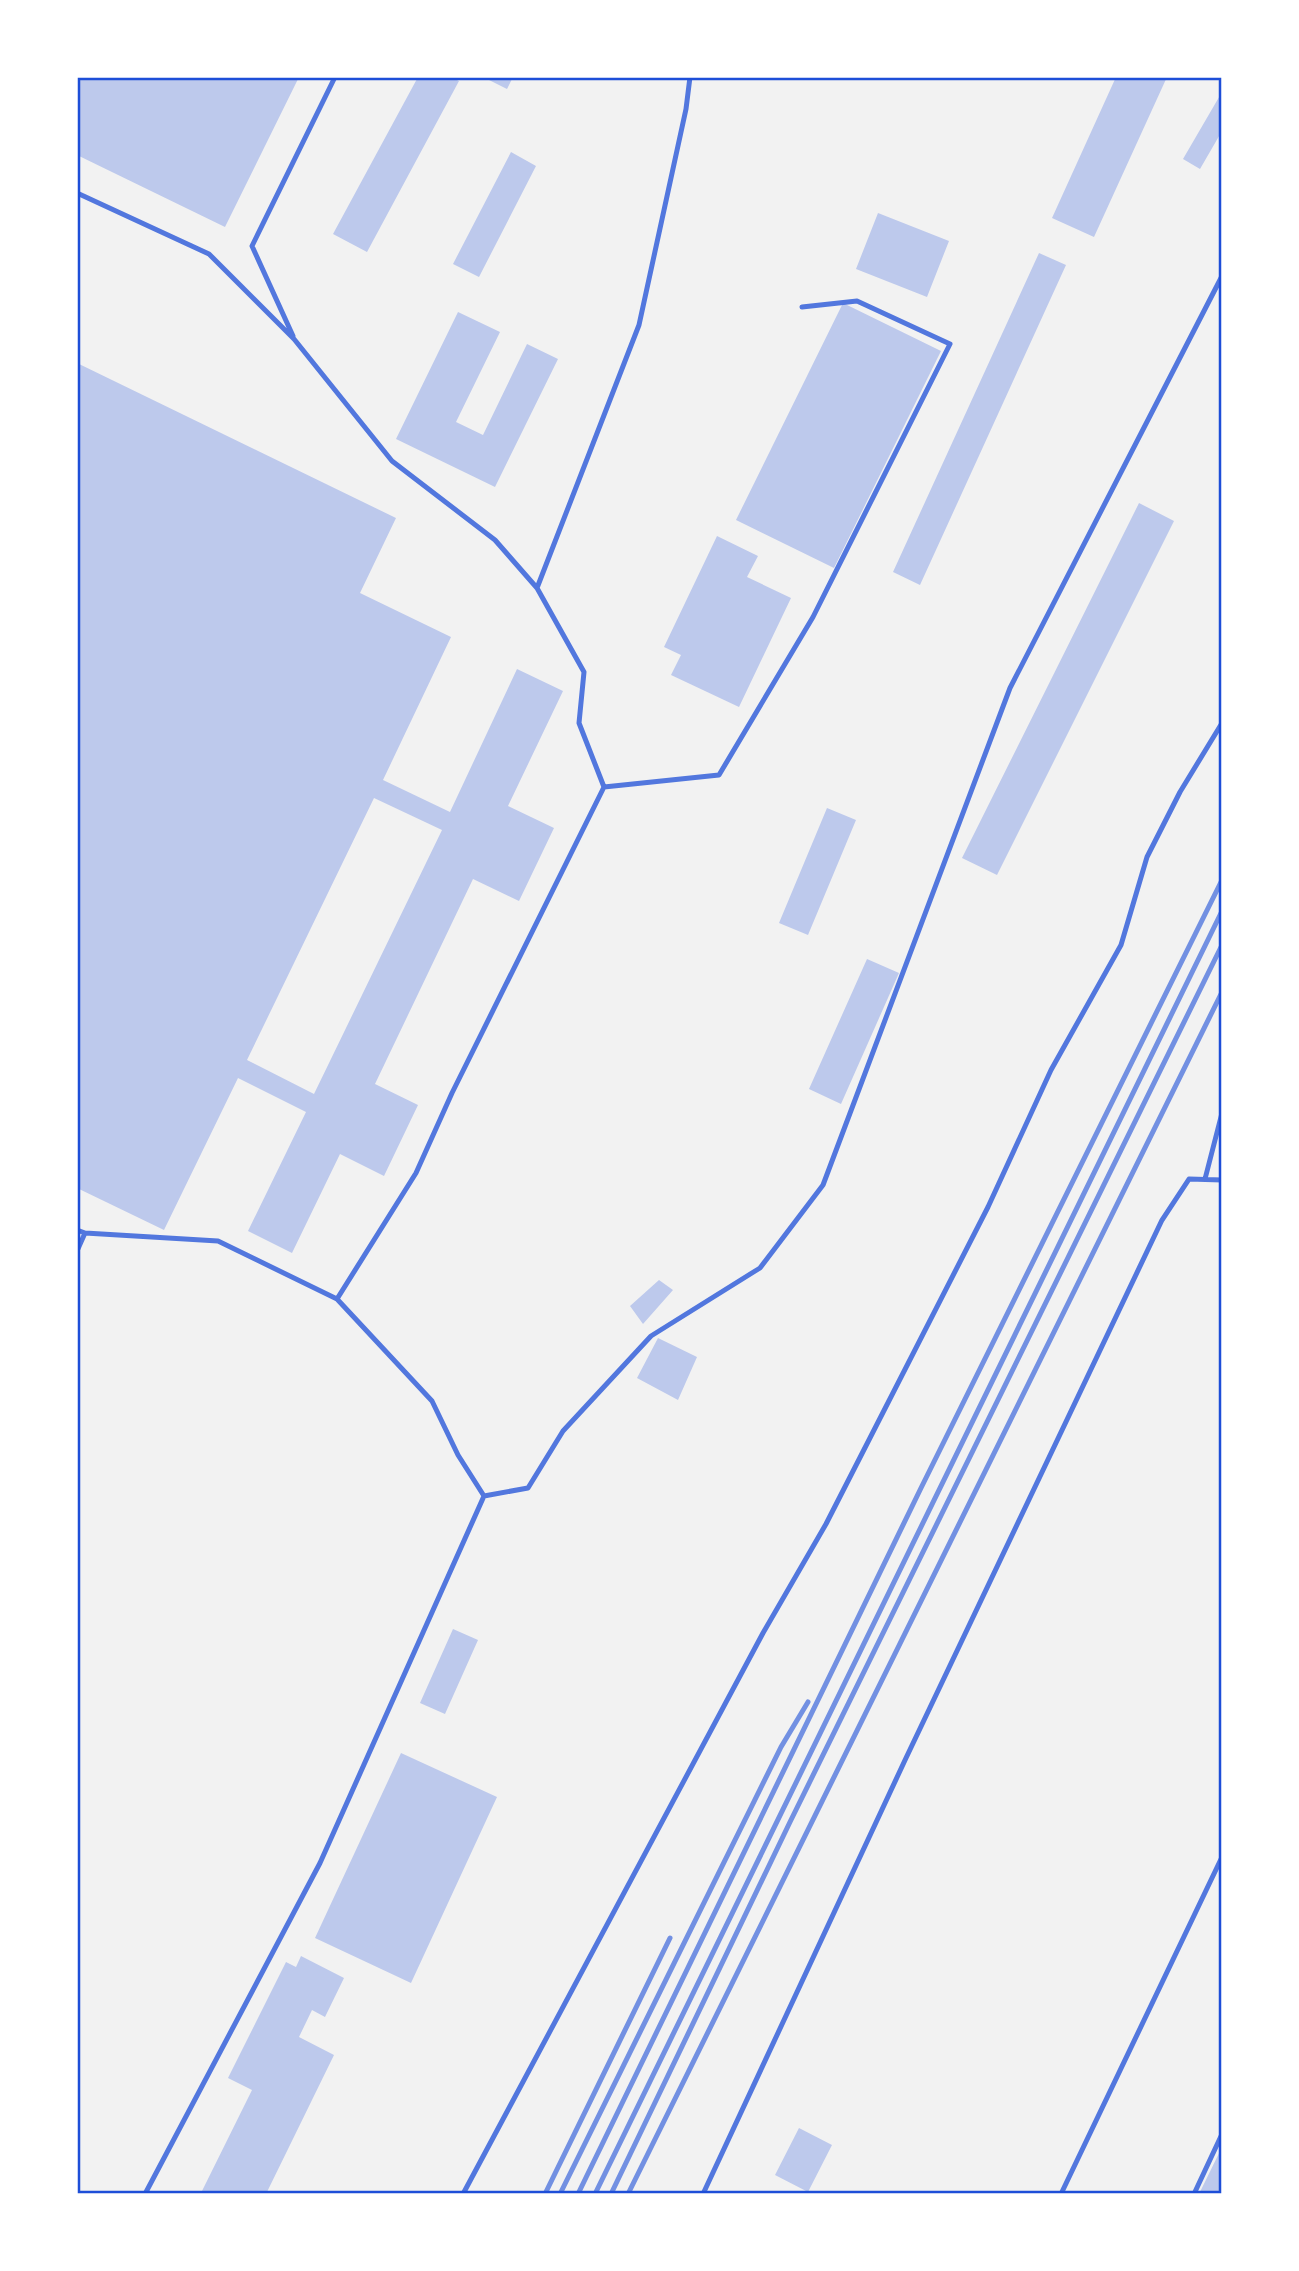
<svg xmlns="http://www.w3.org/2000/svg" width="1299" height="2271" viewBox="0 0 1299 2271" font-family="'Fira Sans Condensed',sans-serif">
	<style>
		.building { fill: #bdc9ec; fill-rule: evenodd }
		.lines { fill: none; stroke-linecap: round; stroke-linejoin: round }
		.service { stroke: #5277de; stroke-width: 5 }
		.rail { stroke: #7290e2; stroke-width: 5 }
		.neatline { fill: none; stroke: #1d4ed8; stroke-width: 2.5 }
	</style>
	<rect width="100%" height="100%" fill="#f2f2f2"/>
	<!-- building -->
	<path class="building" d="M77,77H299L225,227L77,155Z
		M418,77H451L459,81L367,252L333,234Z
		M483,77H513L507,89Z
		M1116,77H1167L1094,237L1052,218Z
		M1222,92V131L1200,169L1183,159Z
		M511,152L536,166L479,277L453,264Z
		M878,213L949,241L927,297L856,269Z
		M1039,253L1066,265L920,585L893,572Z
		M843,303L941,351L834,568L736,520Z
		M458,312L500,332L456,422L483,435L527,344L558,359L495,487L396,439Z
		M77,363L396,518L360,593L451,637L383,780L450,812L517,669L563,691L508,806L554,828L519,901L473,879L375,1084L418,1105L384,1176L340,1154L292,1253L248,1231L306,1112L238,1078L164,1230L77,1188ZM374,798L442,830L314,1094L247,1060Z
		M1139,503L1174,521L997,875L962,858Z
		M717,536L758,556L747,577L791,598L739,707L671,675L681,655L664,647Z
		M827,808L856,820L808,935L779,923Z
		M867,959L899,973L841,1104L809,1089Z
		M659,1280L673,1290L643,1324L630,1306Z
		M658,1338L697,1357L678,1400L637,1378Z
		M453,1629L478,1640L445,1714L420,1703Z
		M401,1753L497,1797L411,1983L315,1938Z
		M301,1956L344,1978L325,2017L312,2010L299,2037L334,2055L266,2194H207L202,2191L252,2090L228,2078L286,1962L296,1967Z
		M799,2128L832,2145L808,2192L775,2175Z
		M1222,2147V2194H1199Z"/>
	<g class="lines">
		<!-- service -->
		<path class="service" d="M77,193L209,254L294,339L392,461L495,540L537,588L639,325L686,109L690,77
			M293,336L252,246L335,77
			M537,588L584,672L579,723L604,787
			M1205,1179L1222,1113
			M77,1230L85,1233L218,1241L337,1299L432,1401L458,1455L484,1496L320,1863L145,2194
			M77,1251L85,1233
			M337,1299L416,1173L452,1093L604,787L719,775L813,617L950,344L857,301L802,307
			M484,1496L528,1488L563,1431L651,1336L760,1268L823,1185L1010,688L1222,276
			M463,2194L763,1633L826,1524L988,1207L1051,1070L1121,945L1147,857L1180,792L1222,723
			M703,2194L906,1758L1162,1220L1189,1179L1222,1180
			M1061,2194L1222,1857
			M1194,2194L1222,2134"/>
		<!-- rail -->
		<path class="rail" d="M545,2194L670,1938
			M560,2194L781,1747L808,1702
			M578,2194L921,1488L1222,880
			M595,2194L1222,911
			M611,2194L790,1822L1222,945
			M628,2194L1222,992"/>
	</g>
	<!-- border -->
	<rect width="1299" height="2271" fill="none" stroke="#ffffff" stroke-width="158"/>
	<rect x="79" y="79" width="1141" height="2113" class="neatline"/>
</svg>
